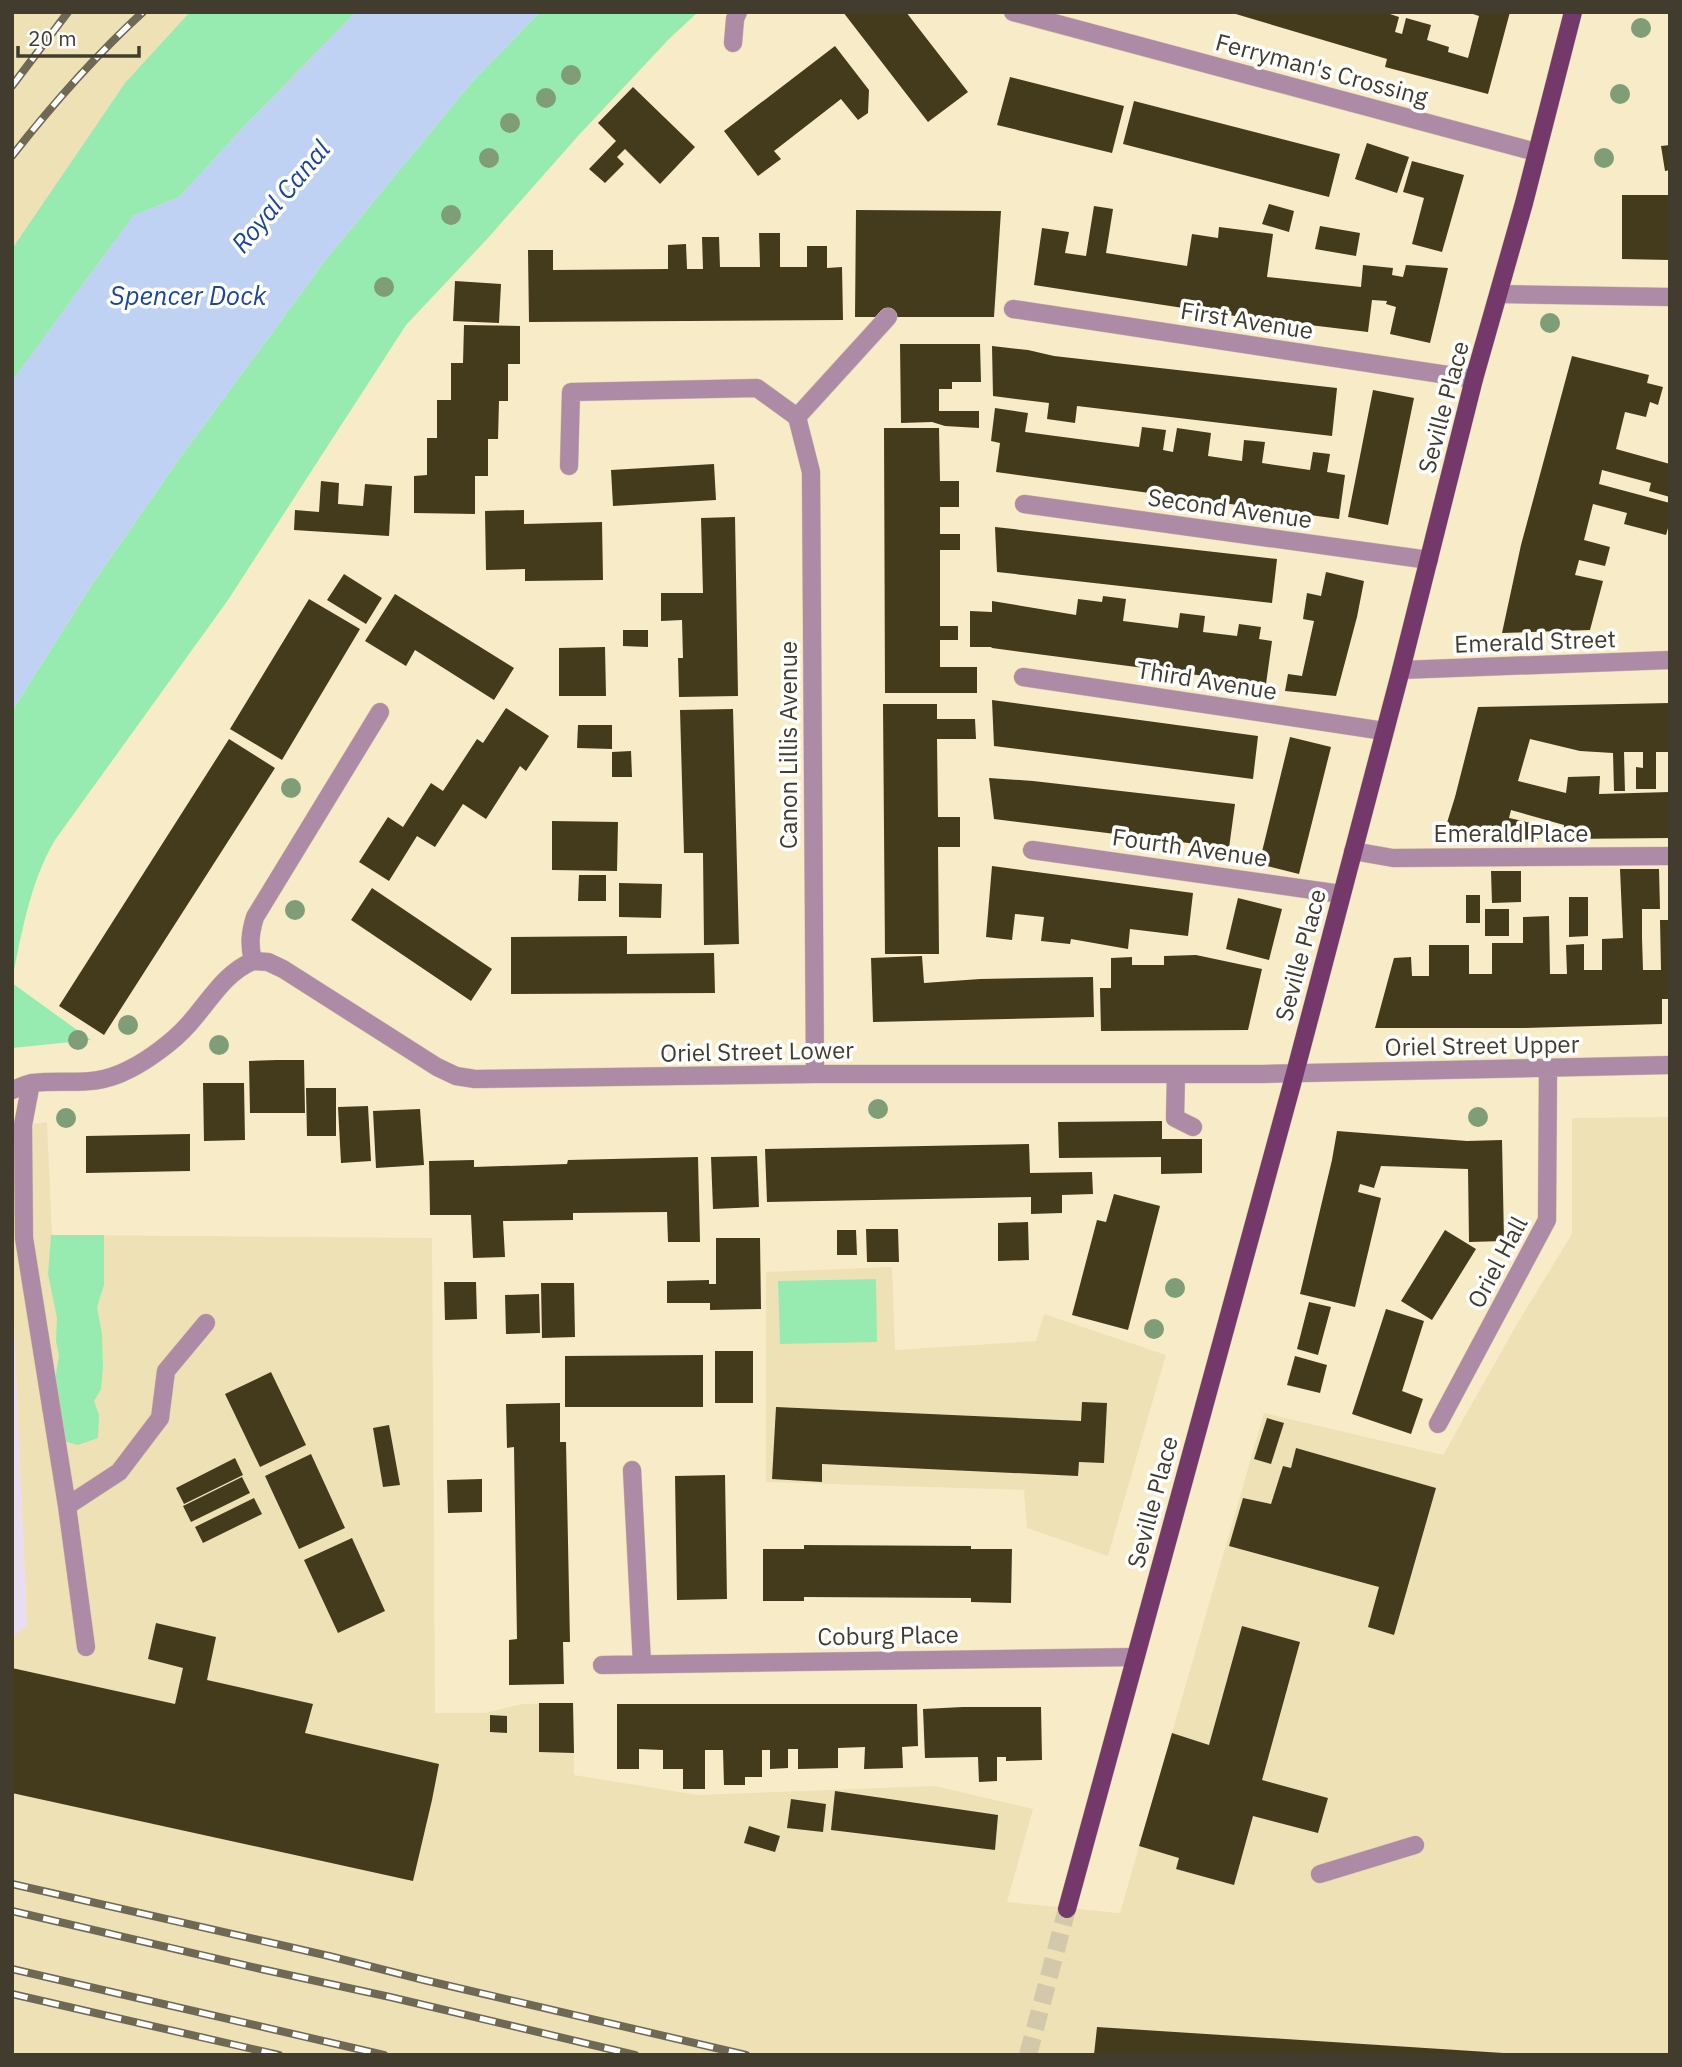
<svg xmlns="http://www.w3.org/2000/svg" width="1682" height="2067" viewBox="0 0 1682 2067" font-family="'IBM Plex Sans',sans-serif">
	<style>
		.industrial { fill: #e9ddf1 }
		.built { fill: #efe1b6 }
		.green { fill: #97ebb0 }
		.water { fill: #c0d2f3 }
		.building { fill: #443a1c }
		.lines { fill: none; stroke-linecap: round; stroke-linejoin: round }
		.major-tunnel { stroke: #d3c8a9; stroke-width: 18; stroke-dasharray: 18 9; stroke-linecap: butt }
		.minor-casing { stroke: #d3c8a9; stroke-width: 19 }
		.major-casing { stroke: #d3c8a9; stroke-width: 19 }
		.minor { stroke: #ad8aa5; stroke-width: 18 }
		.major { stroke: #74386a; stroke-width: 18 }
		.rail-casing { stroke: #6f6854; stroke-width: 8 }
		.rail { stroke: #fff; stroke-width: 5; stroke-dasharray: 16; stroke-linecap: butt }
		.tree { fill: #7f9d77 }
		.labels { text-anchor: middle; dominant-baseline: central; stroke-width: 7; stroke-linejoin: round; paint-order: stroke }
		.street-label { font-size: 24px; fill: #413c2e; stroke: #fff }
		.water-label { font-size: 26px; font-style: italic; fill: #1b45a1; stroke: #fff }
	</style>
	<rect width="100%" height="100%" fill="#f8ebc8"/>
	<!-- industrial -->
	<path class="industrial" d="M12,1276L27,1626L12,1638Z"/>
	<!-- built -->
	<path class="built" d="M12,12H356L248,122L12,381Z
		M1670,1117V2055H12V1638L27,1625L12,1276V1127L47,1122L52,1235L432,1238L435,1713H485L522,1704L573,1703L574,1775L698,1795L935,1786L1033,1809L1007,1902L1120,1913L1264,1413L1443,1455L1517,1324L1572,1234V1118Z
		M892,1267L895,1350L1036,1341L1044,1314L1166,1355L1108,1556L1027,1528L1024,1490L766,1482V1272Z"/>
	<!-- green -->
	<path class="green" d="M190,12H356L248,122L179,197L133,216L12,381V249L125,83Z
		M540,12H698L669,39L578,136L488,238L406,325L228,600L55,840C30,882 22,932 12,980V711L91,586L179,459L327,258L472,82Z
		M12,983L91,1040L12,1048Z
		M51,1235H104V1285L97,1307L102,1334L103,1367L101,1389L94,1401L99,1415L98,1438L78,1445L63,1441L62,1418L54,1386L59,1355L56,1341L57,1318L48,1274Z
		M876,1279L877,1342L780,1344L778,1281Z"/>
	<!-- water -->
	<path class="water" d="M356,12H540L472,82L327,258L179,459L91,586L12,711V381L133,216L179,197L248,122Z"/>
	<!-- building -->
	<path class="building" d="M843,12H906L968,92L928,122Z
		M1229,12H1384L1399,17L1395,32L1402,34L1406,18L1431,25L1427,40L1449,47L1448,52L1468,58L1479,16L1467,12H1510L1488,94L1385,67L1387,59Z
		M835,46L869,90L868,113L858,120L841,99L774,151L781,159L758,176L724,131Z
		M1010,77L1124,106L1112,153L997,125Z
		M633,87L695,147L660,184L625,149L617,157L624,164L605,183L589,169L616,141L598,123Z
		M1134,101L1340,154L1329,197L1123,144Z
		M1367,143L1409,157L1397,193L1355,179Z
		M1670,145V170L1665,171L1661,146Z
		M1412,161L1464,175L1442,252L1412,244L1424,198L1403,192Z
		M1622,195H1670V260L1622,259Z
		M1269,204L1294,211L1289,232L1262,224Z
		M1094,206L1113,209L1106,253L1187,266L1192,234L1218,238L1219,227L1273,234L1267,277L1361,287L1363,265L1393,268L1392,275L1403,277L1406,265L1448,268L1430,343L1390,334L1396,307L1386,304L1387,301L1372,300L1368,332L1235,316L1034,285L1042,228L1069,232L1065,253L1086,256Z
		M856,210L1001,211L994,317H855Z
		M1320,226L1360,233L1356,256L1315,249Z
		M759,233H780V267H807V246H827V268L842,267L843,320L529,322L528,250H553V270L668,269V245L686,244L687,269H703L702,237H719L720,267H760Z
		M455,281L501,284L499,323L453,321Z
		M464,325L520,326V364H508V401H499L498,439H488V476H475V514L414,513V476L427,475V438H437V400H451V363H463Z
		M900,344H980L981,382H952V389H939V411H979V428L945,426L932,422L901,423Z
		M992,346L1028,350L1054,356L1337,388L1332,436L1077,406L1075,423L1047,419L1049,403L993,396Z
		M1572,356L1649,375L1647,383L1663,387L1658,405L1650,402L1646,417L1625,412L1616,449L1670,464V497L1649,491L1651,483L1602,470L1599,484L1670,503V521L1666,535L1624,524L1627,513L1593,504L1584,540L1610,547L1605,566L1579,560L1575,575L1603,581L1590,630L1502,633L1521,545Z
		M1373,390L1414,398L1388,525L1348,517Z
		M995,408L1028,413L1025,432L1139,447L1142,427L1166,430L1163,450L1173,452L1177,428L1211,433L1208,456L1242,461L1244,440L1265,442L1262,463L1310,470L1313,452L1330,454L1327,472L1345,475L1339,519L996,472L1000,443L991,441Z
		M884,428H939L940,481H959V507H940V534H960V550H940V626H958V640H940V667H977V693H885Z
		M714,464L716,500L613,506L611,470Z
		M321,481L339,483L338,504L363,506L365,484L392,486L389,536L294,530L295,510L319,512Z
		M524,510V524L602,522L603,580L525,581V569L486,570L485,511Z
		M735,517L738,696L679,697L678,658H683L682,620L661,621V593H703L701,518Z
		M995,527L1277,559L1272,603L997,572Z
		M1326,572L1364,581L1357,617L1336,696L1285,691L1288,674L1302,676L1314,621L1303,619L1307,593L1321,596Z
		M344,574L382,598L366,624L327,600Z
		M395,594L514,668L494,700L415,650L406,666L365,641Z
		M1103,596L1126,599L1123,621L1178,628L1180,613L1205,616L1203,632L1237,636L1239,624L1261,627L1259,639L1272,641L1266,684L992,648L991,647H970V611L992,612V601L1076,615L1078,599L1102,602Z
		M309,599L360,629L282,760L230,729Z
		M623,630H648V647L623,646Z
		M605,647L606,696H559V648Z
		M992,700L1258,736L1253,779L994,746Z
		M1670,703V752H1656V789H1636V767L1643,768V752H1624L1625,791H1614L1613,753L1580,751L1530,739L1518,781L1566,793L1568,777L1600,776L1599,794L1670,792V838L1564,839V825L1511,810L1509,818L1540,825L1538,839L1441,842L1455,797L1478,707Z
		M883,704H937V719H975L976,739H937L938,817H960V847H938L939,954H885Z
		M506,708L549,736L526,771L520,766L486,819L463,804L435,847L417,836L389,881L359,862L388,817L403,827L431,783L443,791L477,739L483,743Z
		M733,709L739,944L704,945L703,853H684L680,710Z
		M578,725H612V749L577,748Z
		M1290,737L1331,747L1299,874L1259,864Z
		M229,739L275,768L104,1035L59,1006Z
		M631,751L632,777H612V752Z
		M989,778L1033,781L1235,804L1229,848L994,819Z
		M552,821L618,822L617,871L552,870Z
		M992,866L1193,893L1188,936L1130,929L1128,949L1071,939L1070,944L1041,941L1044,917L1015,914L1012,940L986,937Z
		M1620,869H1659L1660,909H1642V938L1643,970H1661L1660,920H1670V999H1662V1024L1525,1028H1375L1394,958L1411,957L1412,976H1429V945H1469V974H1492V943H1523V917L1549,916L1550,974H1567L1566,945L1584,944V970H1602V939L1623,938Z
		M1491,871H1521V902L1492,903Z
		M579,875H606V901H578Z
		M619,883L662,884L661,918L619,917Z
		M372,888L492,969L471,1001L351,920Z
		M1466,895H1480V923H1466Z
		M1569,897H1588V936L1569,937Z
		M1238,898L1282,909L1269,960L1226,949Z
		M1485,909H1509V936H1485Z
		M627,936V954L714,953L715,993L511,994V937Z
		M1196,955L1262,969L1248,1030L1101,1031L1100,988H1111V958L1132,957V965H1164V956Z
		M922,956L924,983L980,979L1093,977L1094,1017L873,1022L871,958Z
		M277,1060H304L305,1113H250L249,1061Z
		M203,1083H244L245,1140L204,1141Z
		M306,1088H336V1136H307Z
		M368,1106L371,1161L341,1163L338,1107Z
		M420,1109L424,1165L376,1168L373,1111Z
		M1162,1121V1139H1202V1173L1161,1174V1157L1059,1158L1058,1122Z
		M1337,1131L1467,1141L1502,1140L1504,1241L1469,1242L1468,1169L1381,1166L1374,1188L1360,1184L1358,1192L1381,1198L1355,1307L1300,1294L1332,1160Z
		M190,1134V1171L86,1173V1136Z
		M1029,1144L1030,1173L1092,1172L1093,1194L1062,1195V1213L1031,1214V1197L767,1202L765,1149Z
		M757,1156L759,1207L713,1209L711,1157Z
		M698,1157L700,1242H668L667,1212L573,1213V1220L503,1221L505,1257L473,1258L471,1215H430L429,1161L474,1160V1167L567,1164L568,1160Z
		M1114,1194L1160,1206L1128,1330L1072,1315L1097,1220L1106,1222Z
		M1028,1222L1029,1260L998,1261V1223Z
		M866,1229H898L899,1262H867Z
		M837,1230H856L857,1255H837Z
		M1445,1230L1476,1249L1432,1320L1401,1301Z
		M716,1238H760L761,1309L710,1310V1303H667V1281L709,1280V1284H716Z
		M444,1282H476L477,1319L445,1320Z
		M541,1283H574L575,1337L542,1338Z
		M539,1294L540,1333L506,1334L505,1295Z
		M1309,1302L1331,1307L1318,1355L1297,1349Z
		M1386,1309L1424,1321L1402,1391L1423,1399L1411,1434L1352,1414Z
		M715,1351H753V1403H715Z
		M703,1355V1407H565V1356Z
		M1295,1356L1327,1365L1320,1393L1287,1385Z
		M271,1372L306,1445L260,1467L225,1394Z
		M1082,1402L1107,1403L1104,1463L1079,1462L1078,1476L822,1464V1482L772,1479L776,1407L1081,1421Z
		M560,1403V1442H566L570,1642H563L564,1684L509,1685V1640L517,1639L514,1447L507,1448L506,1404Z
		M1267,1418L1284,1423L1271,1464L1254,1459Z
		M389,1425L400,1485L383,1487L373,1428Z
		M1296,1448L1436,1488L1394,1635L1368,1627L1379,1587L1229,1546L1243,1498L1271,1504L1283,1466L1291,1468Z
		M311,1454L345,1528L299,1549L265,1476Z
		M235,1458L243,1475L184,1504L176,1488Z
		M725,1475L727,1599L677,1600L675,1476Z
		M242,1477L250,1493L191,1522L183,1506Z
		M482,1479V1512L448,1513L447,1480Z
		M254,1498L262,1514L203,1543L195,1527Z
		M352,1538L385,1611L338,1633L304,1560Z
		M804,1545L971,1546V1549H1012L1011,1603L971,1602V1598L804,1597V1601H763V1549H804Z
		M156,1623L216,1637L207,1680L313,1704L305,1733L439,1764L432,1800L413,1881L12,1793V1668L175,1704L183,1668L148,1659Z
		M1242,1626L1300,1642L1262,1780L1328,1798L1318,1833L1253,1816L1234,1885L1176,1869L1179,1858L1139,1846L1172,1733L1209,1745Z
		M539,1703H573L574,1753L539,1752Z
		M617,1704H917L918,1746L902,1747L903,1768L864,1769L865,1747L838,1748V1768L798,1769V1749H788V1768L770,1769V1750H762V1777H745V1785H724L723,1750H705V1789H683V1769H663V1750L639,1749V1769H617Z
		M963,1707H1041L1042,1760L1006,1761V1757H997V1781L979,1782L978,1757L925,1758L923,1709Z
		M490,1715L507,1716V1733L490,1732Z
		M835,1791L998,1815L995,1850L831,1830Z
		M791,1799L826,1804L823,1832L787,1828Z
		M749,1826L780,1836L775,1852L744,1843Z
		M1097,2027L1503,2053V2055H1094Z"/>
	<g class="lines">
		<!-- major-tunnel -->
		<path class="major-tunnel" d="M1028,2055L1067,1909"/>
		<!-- minor casing -->
		<g class="minor-casing">
			<path id="minor" d="M1013,12L1536,152
				M733,43L735,19L738,12
				M1499,294L1670,297
				M1013,309L1474,379
				M569,466L571,392L757,388L797,417
				M1024,504L1429,560
				M1401,670L1670,660
				M1023,677L1384,731
				M1032,850L1341,894
				M1353,851L1393,858L1670,856
				M253,961L268,962L283,969L437,1067L456,1076L475,1079L815,1074H1263L1670,1065
				M815,1074L811,472L797,417L888,317
				M1176,1074L1175,1118L1193,1127
				M31,1083L23,1125L24,1238L67,1506L119,1472L160,1418L166,1371L206,1323
				M12,1090C19,1088 26,1084 33,1083C68,1079 93,1088 128,1070C147,1061 174,1041 188,1025C209,1002 224,973 253,961C249,945 250,933 255,917L380,712
				M1438,1424L1547,1220L1548,1068
				M632,1470L642,1664
				M67,1506L86,1647
				M602,1665L1135,1657
				M1320,1874L1415,1845"/>
		</g>
		<!-- major casing -->
		<g class="major-casing">
			<path id="major" d="M1067,1909L1295,1073L1401,670L1474,379L1524,203L1573,12"/>
		</g>
		<!-- minor -->
		<use href="#minor" class="minor"/>
		<!-- major -->
		<use href="#major" class="major"/>
		<!-- rail casing -->
		<g class="rail-casing">
			<path id="rail" d="M12,86L68,12
				M12,156C52,105 95,56 143,12
				M12,1884L329,1956L424,1980L746,2055
				M12,1911L261,1969L390,1997L635,2055
				M12,1969L384,2055
				M12,1994L279,2055"/>
		</g>
		<!-- rail -->
		<use href="#rail" class="rail"/>
	</g>
	<!-- trees -->
	<g class="tree">
		<circle cx="1641" cy="28" r="10"/>
		<circle cx="571" cy="75" r="10"/>
		<circle cx="1620" cy="94" r="10"/>
		<circle cx="546" cy="98" r="10"/>
		<circle cx="510" cy="123" r="10"/>
		<circle cx="489" cy="158" r="10"/>
		<circle cx="1604" cy="158" r="10"/>
		<circle cx="451" cy="215" r="10"/>
		<circle cx="384" cy="287" r="10"/>
		<circle cx="1550" cy="323" r="10"/>
		<circle cx="291" cy="788" r="10"/>
		<circle cx="295" cy="910" r="10"/>
		<circle cx="128" cy="1025" r="10"/>
		<circle cx="78" cy="1040" r="10"/>
		<circle cx="219" cy="1045" r="10"/>
		<circle cx="878" cy="1109" r="10"/>
		<circle cx="1478" cy="1117" r="10"/>
		<circle cx="66" cy="1118" r="10"/>
		<circle cx="1175" cy="1288" r="10"/>
		<circle cx="1154" cy="1329" r="10"/>
	</g>
	<g class="labels">
		<!-- street labels -->
		<g class="street-label">
			<text transform="translate(1322 69) rotate(15)">Ferryman's Crossing</text>
			<text transform="translate(1247 320) rotate(9)">First Avenue</text>
			<text transform="translate(1443 407) rotate(-75)">Seville Place</text>
			<text transform="translate(1230 508) rotate(8)">Second Avenue</text>
			<text transform="translate(1535 641) rotate(-2)">Emerald Street</text>
			<text transform="translate(1207 680) rotate(9)">Third Avenue</text>
			<text transform="translate(788 745) rotate(-90)">Canon Lillis Avenue</text>
			<text x="1511" y="833">Emerald Place</text>
			<text transform="translate(1190 847) rotate(8)">Fourth Avenue</text>
			<text transform="translate(1300 955) rotate(-75)">Seville Place</text>
			<text transform="translate(1482 1045) rotate(-1)">Oriel Street Upper</text>
			<text transform="translate(757 1051) rotate(-1)">Oriel Street Lower</text>
			<text transform="translate(1497 1262) rotate(-62)">Oriel Hall</text>
			<text transform="translate(1152 1502) rotate(-75)">Seville Place</text>
			<text transform="translate(888 1635) rotate(-1)">Coburg Place</text>
		</g>
		<!-- water labels -->
		<g class="water-label">
			<text transform="translate(280 196) rotate(-50)">Royal Canal</text>
			<text x="188" y="295">Spencer Dock</text>
		</g>
	</g>
	<!-- border -->
	<rect width="1682" height="2067" fill="none" stroke="#413c2e" stroke-width="28"/>
	<!-- scale -->
	<path d="M18 46v10h121v-10" fill="none" stroke="#413c2e" stroke-width="3.5"/>
	<text x="28" y="46" font-size="21" fill="#413c2e" stroke="#ffffff" stroke-width="5" paint-order="stroke">20 m</text>
</svg>
